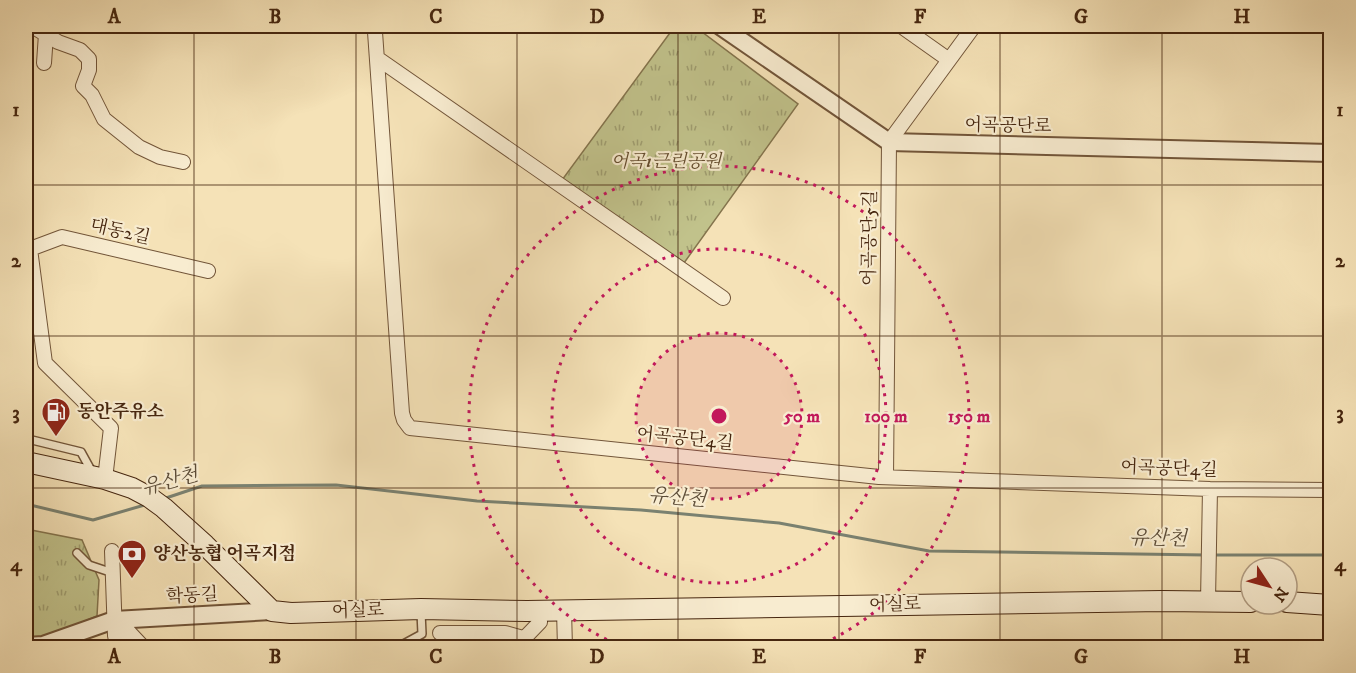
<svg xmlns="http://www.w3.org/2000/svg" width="1356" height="673" viewBox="0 0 1356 673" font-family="'IM FELL DW Pica','Noto Serif KR',serif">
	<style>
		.grass { fill: url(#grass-tufts); stroke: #84744d; stroke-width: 1.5 }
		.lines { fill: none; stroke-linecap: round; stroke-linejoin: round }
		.stream { stroke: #7a8170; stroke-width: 3 }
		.service-casing { stroke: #725539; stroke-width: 10 }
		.minor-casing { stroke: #725539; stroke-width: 16 }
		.tertiary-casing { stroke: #725539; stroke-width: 20 }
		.secondary-casing { stroke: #46260f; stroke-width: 22 }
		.service { stroke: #f8ecd0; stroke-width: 7 }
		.minor { stroke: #f8ecd0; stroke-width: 14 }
		.tertiary { stroke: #f8ecd0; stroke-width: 16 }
		.secondary { stroke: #f8ecd0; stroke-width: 20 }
		.grid { fill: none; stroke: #46260f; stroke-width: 1.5; stroke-opacity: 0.55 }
		.ring { fill: none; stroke: #c2185b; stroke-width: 3; stroke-dasharray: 3 6 }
		.labels { text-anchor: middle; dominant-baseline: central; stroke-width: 4.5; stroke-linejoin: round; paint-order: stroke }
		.street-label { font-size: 18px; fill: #46260f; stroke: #f8ecd0 }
		.park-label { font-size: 18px; font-style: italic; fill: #654d2e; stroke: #f8ecd0 }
		.poi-label { font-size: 18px; font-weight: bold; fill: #46260f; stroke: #f8ecd0; text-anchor: start }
		.water-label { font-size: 20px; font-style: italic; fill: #5c4c37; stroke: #f8ecd0 }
		.centre { fill: #c2185b; stroke: #f8ecd0; stroke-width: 3 }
		.ring-label { font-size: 18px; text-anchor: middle; font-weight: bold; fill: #c2185b; stroke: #f8ecd0; stroke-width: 4.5; stroke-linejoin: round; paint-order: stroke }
		.neatline { fill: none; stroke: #46260f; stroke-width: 2 }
		.grid-label { font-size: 20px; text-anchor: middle; font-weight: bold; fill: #46260f }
	</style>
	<defs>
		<pattern id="grass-tufts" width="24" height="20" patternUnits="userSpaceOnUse" patternTransform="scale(1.5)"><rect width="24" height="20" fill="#c1c28b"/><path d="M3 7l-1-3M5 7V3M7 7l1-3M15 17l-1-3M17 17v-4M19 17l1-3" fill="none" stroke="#9f9d70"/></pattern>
	</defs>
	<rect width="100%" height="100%" fill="#f5e2b7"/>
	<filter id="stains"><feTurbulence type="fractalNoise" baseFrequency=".00333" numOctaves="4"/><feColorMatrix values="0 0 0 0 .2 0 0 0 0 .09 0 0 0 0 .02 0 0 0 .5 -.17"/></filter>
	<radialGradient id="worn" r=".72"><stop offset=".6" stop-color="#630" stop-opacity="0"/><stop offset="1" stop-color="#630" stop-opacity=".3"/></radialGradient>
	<!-- grass -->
	<path class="grass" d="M675,26H694L798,104L684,263L562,180Z
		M26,529L82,540L99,580L97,616L42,639L26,640Z"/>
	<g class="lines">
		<!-- stream -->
		<path class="stream" d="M166,498L202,486L336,485L477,501L641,510L779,523L929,551L1206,555
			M26,504L93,520L148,504
			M1212,555H1330"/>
		<!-- service casing -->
		<g class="service-casing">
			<path id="service" d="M26,445L32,440L81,452L92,472
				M77,553L89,565L113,573
				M362,646L398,647L422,634L421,612"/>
		</g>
		<!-- minor casing -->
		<g class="minor-casing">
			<path id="minor" d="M32,26L58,42L80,50L89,59V70L83,86L92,95L104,119L139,147L160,157L183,162
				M379,26L375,32L402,413L404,420L410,428L879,477L1210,489L1330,490
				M901,26L949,60
				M377,58L723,298
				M44,63L46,34
				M30,249L45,363L111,428L105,479
				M30,249L62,237L208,271
				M886,477L889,142L974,26
				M112,551L115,636L126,648
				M1208,601L1210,489
				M564,610L565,648
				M124,620L128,631L144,648
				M440,633H505L523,638
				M515,648L540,622L538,611"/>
		</g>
		<!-- tertiary casing -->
		<g class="tertiary-casing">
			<path id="tertiary" d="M720,26L889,142L1330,153
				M26,646L43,645L114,620L272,611"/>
		</g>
		<!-- secondary casing -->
		<g class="secondary-casing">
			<path id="secondary" d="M26,462L105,479L132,488L149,497L164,508L205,545L272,611L291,613L421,609L527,611L1162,601L1251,602
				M1287,602L1330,605"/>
		</g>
		<!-- service -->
		<use href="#service" class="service"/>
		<!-- minor -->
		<use href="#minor" class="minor"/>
		<!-- tertiary -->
		<use href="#tertiary" class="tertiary"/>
		<!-- secondary -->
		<use href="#secondary" class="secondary"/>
	</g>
	<!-- grid -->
	<path class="grid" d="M194,26V648M356,26V648M517,26V648M678,26V648M839,26V648M1000,26V648M1162,26V648M26,185H1330M26,336H1330M26,488H1330"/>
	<!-- distance rings -->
	<circle cx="719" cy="416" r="83" fill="#c2185b" fill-opacity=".12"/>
	<g class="ring">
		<circle cx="719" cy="416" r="83"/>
		<circle cx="719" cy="416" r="167"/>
		<path d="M623 647A250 250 0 1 1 815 647"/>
	</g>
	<!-- icons -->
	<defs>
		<g id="fuel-pin" transform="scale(1.5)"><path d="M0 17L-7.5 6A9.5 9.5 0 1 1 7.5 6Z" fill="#8f2418" stroke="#f8ecd0"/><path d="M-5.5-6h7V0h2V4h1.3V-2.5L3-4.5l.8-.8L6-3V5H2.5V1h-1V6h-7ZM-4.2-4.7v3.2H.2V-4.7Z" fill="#fff"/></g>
		<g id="bank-pin" transform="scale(1.5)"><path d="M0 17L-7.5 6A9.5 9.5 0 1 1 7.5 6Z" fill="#8f2418" stroke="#f8ecd0"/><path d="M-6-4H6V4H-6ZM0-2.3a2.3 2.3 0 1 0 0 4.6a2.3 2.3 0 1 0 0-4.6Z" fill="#fff"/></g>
	</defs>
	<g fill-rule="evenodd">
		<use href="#fuel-pin" x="56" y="412"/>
		<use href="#bank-pin" x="132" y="554"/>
	</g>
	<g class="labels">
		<!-- street labels -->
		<g class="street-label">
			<text transform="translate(1008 126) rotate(1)">어곡공단로</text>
			<text transform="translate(120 232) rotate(13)">대동2길</text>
			<text transform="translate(870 238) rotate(-89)">어곡공단5길</text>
			<text transform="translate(685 439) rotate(6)">어곡공단4길</text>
			<text transform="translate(1169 469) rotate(2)">어곡공단4길</text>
			<text transform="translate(192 596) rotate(-3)">학동길</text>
			<text transform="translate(895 605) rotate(-1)">어실로</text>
			<text transform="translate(358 611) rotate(-2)">어실로</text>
		</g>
		<!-- park labels -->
		<g class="park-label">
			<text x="666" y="162">어곡1근린공원</text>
		</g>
		<!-- poi labels -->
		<g class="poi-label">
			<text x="77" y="412">동안주유소</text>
			<text x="153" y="554">양산농협 어곡지점</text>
		</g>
		<!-- water labels -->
		<g class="water-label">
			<text transform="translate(170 482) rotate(-15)">유산천</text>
			<text transform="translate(677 498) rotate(5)">유산천</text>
			<text transform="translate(1158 539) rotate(1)">유산천</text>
		</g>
	</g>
	<circle cx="719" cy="416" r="9" class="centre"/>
	<g class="ring-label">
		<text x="802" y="422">50 m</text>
		<text x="886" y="422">100 m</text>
		<text x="969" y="422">150 m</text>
	</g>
	<!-- margin -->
	<rect width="1356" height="673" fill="none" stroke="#f5e2b7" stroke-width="66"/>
	<!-- north arrow -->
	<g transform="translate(1269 586) rotate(126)"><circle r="28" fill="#f8ecd0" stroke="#b19d83" stroke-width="1.5"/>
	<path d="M0-4.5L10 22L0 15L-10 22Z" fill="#8f2418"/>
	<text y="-9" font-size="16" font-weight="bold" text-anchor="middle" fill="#46260f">N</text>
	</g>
	<rect x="33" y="33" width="1290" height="607" class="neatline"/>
	<g class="grid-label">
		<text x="114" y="23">A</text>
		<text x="275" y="23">B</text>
		<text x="436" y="23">C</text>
		<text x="597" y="23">D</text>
		<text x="759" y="23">E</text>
		<text x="920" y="23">F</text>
		<text x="1081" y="23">G</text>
		<text x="1242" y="23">H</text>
		<text x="16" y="116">1</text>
		<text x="1340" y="116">1</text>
		<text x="16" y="267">2</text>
		<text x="1340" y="267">2</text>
		<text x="16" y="419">3</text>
		<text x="1340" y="419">3</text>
		<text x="16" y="571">4</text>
		<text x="1340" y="571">4</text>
		<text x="114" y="663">A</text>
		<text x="275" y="663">B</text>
		<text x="436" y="663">C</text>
		<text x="597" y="663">D</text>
		<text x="759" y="663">E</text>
		<text x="920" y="663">F</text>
		<text x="1081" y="663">G</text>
		<text x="1242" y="663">H</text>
	</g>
	<rect width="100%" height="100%" filter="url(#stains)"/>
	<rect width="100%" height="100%" fill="url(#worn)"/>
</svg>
